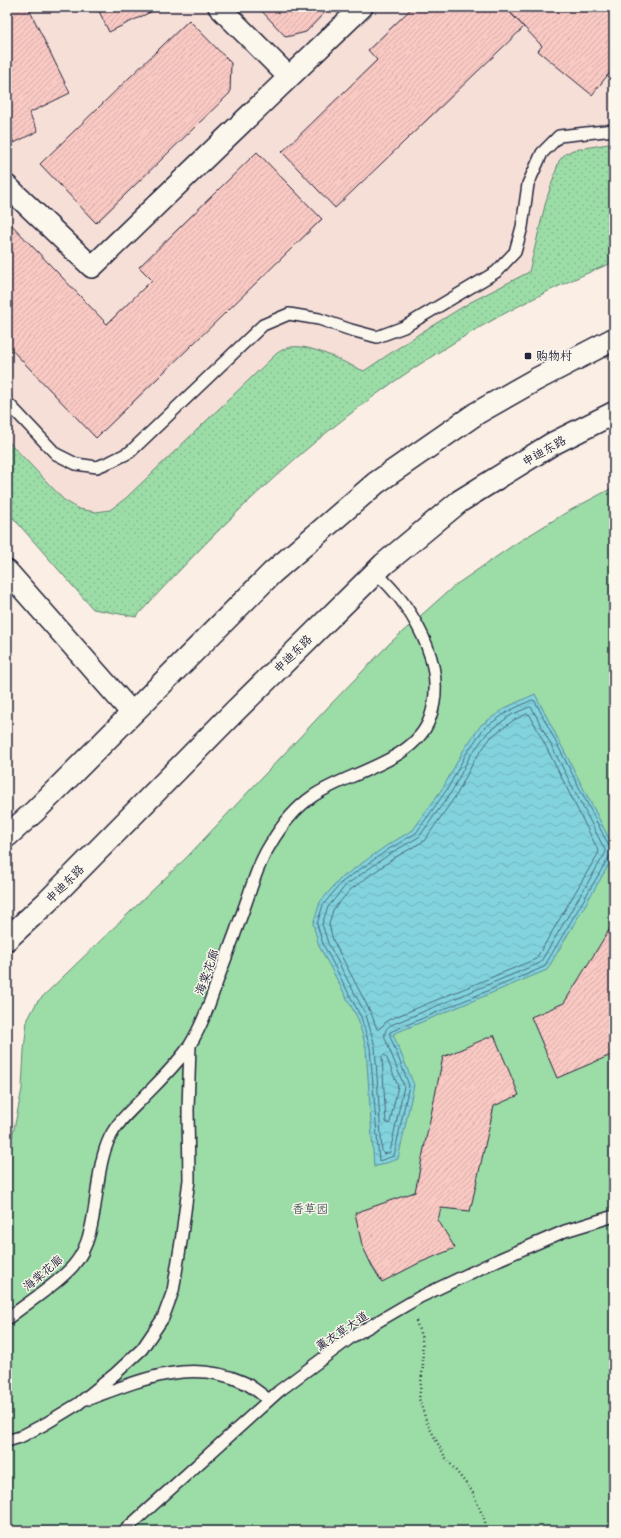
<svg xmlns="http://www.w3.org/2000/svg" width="621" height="1538" viewBox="0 0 621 1538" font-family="'Comic Neue','LXGW WenKai TC',sans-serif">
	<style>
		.built { fill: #f6dfd7 }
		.grass { fill: url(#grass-dots); stroke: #5f8071 }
		.garden { fill: #9cdda7; stroke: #5f8071 }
		.water { fill: url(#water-waves); stroke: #5c8c9c }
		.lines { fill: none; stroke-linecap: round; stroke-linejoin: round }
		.shore { stroke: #48697c; stroke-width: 1 }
		.building { fill: url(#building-hatch); stroke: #22223b }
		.lane-casing { stroke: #22223b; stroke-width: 14 }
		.street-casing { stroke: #22223b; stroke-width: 24 }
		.secondary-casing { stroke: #22223b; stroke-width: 25 }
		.path { stroke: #22223b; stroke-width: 2.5; stroke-dasharray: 1 3; stroke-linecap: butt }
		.lane { stroke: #fbf7ec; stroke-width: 11 }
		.street { stroke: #fbf7ec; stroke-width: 21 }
		.secondary { stroke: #fbf7ec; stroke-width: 22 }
		.poi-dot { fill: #22223b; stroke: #fbf7ec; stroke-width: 1.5 }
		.labels { text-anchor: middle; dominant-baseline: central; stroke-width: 3; stroke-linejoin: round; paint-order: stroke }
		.poi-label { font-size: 12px; fill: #22223b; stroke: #fbf7ec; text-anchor: start }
		.street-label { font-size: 12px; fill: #22223b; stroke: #fbf7ec }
		.park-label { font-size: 12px; fill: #475a5b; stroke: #fbf7ec }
	</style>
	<defs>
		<pattern id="grass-dots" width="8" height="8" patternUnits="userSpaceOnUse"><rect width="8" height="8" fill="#9cdda7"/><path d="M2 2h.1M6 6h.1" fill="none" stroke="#86bd91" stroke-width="1.8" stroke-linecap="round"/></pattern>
		<pattern id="water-waves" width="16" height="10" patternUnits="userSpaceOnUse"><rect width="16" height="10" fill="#82d3dd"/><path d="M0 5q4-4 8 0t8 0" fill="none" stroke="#70b5bf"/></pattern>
		<pattern id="building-hatch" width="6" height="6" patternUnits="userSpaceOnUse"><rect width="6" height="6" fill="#f9c9c3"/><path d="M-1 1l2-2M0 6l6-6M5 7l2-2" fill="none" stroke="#d5aca8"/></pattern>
	</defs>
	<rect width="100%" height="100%" fill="#fbeee4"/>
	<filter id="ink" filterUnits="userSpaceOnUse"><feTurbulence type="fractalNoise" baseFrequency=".025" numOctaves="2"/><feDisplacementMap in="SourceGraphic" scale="8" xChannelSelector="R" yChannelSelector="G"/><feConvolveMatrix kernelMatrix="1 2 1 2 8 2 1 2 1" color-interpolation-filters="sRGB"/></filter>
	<g filter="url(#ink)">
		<!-- built -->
		<path class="built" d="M7,7H614V233L469,303L422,332L379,361L289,425L130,583L7,487Z"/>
		<!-- grass -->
		<path class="grass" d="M614,143V262C490,312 375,386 276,476C227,520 181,568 136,617L93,609L7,511V440L64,500L79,509L96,512L110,510L126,498L276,354C279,352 283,349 287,348C308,341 344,363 364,371L422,332L469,303L529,272L546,201L559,161L565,154L573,150Z"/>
		<!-- garden -->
		<path class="garden" d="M614,487V1531H7V1152L14,1129L22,1089L24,1050L27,1021L37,1002L188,856L330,705L390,643L454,586L515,544L567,512Z"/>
		<!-- water -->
		<path class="water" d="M535,694L614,848V856L547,970L393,1034L414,1085L398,1159L374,1167L366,1048L358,1019L319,946L313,924L320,902L340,879L386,846L413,830L444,786L463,751L481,725L507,707Z"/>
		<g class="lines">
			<!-- shore -->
			<path class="shore" d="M530,707L532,708L606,852L540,963L391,1025C386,1028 384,1032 385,1038L404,1086L390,1152L384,1154L382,1152L375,1046L366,1015L328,943L322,924L328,907L346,885L391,853L419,837L452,791L470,756L488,732L511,715Z
				M527,714L530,715L599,852L536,959L388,1020L379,1029H377L371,1013L333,940L329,924L333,910L350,890L394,858L424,841L457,794L475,759L492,736L514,720Z
				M614,849L609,846L535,701L532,700L509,711L484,728L466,754L448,788L416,833L389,849L342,882L323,905L317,924L323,944L361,1017L370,1047L379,1161L394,1156L409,1085L390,1036V1032L544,967L609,857L614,855
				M384,1055L386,1056L398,1086L390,1122L389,1124L386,1122L382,1057Z"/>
		</g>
		<!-- building -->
		<path class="building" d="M7,7H28L70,93L29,113L38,131L14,143L7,129Z
			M97,7H161L109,32Z
			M258,7H330L306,32L286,37Z
			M413,7H505L524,27L335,208L282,152L377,60L368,50Z
			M505,7H614V67L592,95L538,51L542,46Z
			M189,20L231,63L230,93L96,223L40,164Z
			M257,152L322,219L96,438L7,345V220L107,324L152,280L139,267Z
			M614,922V1052L611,1055L557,1078L531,1017L564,1003Z
			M494,1035L519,1095L494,1106L470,1211L441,1208L438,1220L455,1248L419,1263L382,1282L372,1266L362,1245L355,1213L415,1192L443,1057Z"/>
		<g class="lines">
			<!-- lane casing -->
			<g class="lane-casing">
				<path id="lane" d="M7,402L56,454L76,464L97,467L112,461L130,452L263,325L289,314L319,319L351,330L377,337L404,327L496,272L515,252L522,227L528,184L542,153L559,136L614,130
					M7,1319C28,1302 54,1287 73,1266C102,1233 91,1176 110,1137C117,1123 129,1112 140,1101C157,1083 176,1066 190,1045C203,1024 211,999 219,976C229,950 239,923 248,897C254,879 260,861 270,845C281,826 294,809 313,796C348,772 415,762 430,718C444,678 427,637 404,604C396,592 385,582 376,572
					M89,1399C140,1380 190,1358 243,1382C252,1386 261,1394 269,1400
					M7,1441L20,1437L45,1424L78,1404L115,1374L142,1349L163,1318L173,1291L181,1242L189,1180L188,1110L190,1045
					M124,1531L279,1391L353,1336L420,1297L500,1259L565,1231L614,1216"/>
			</g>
			<!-- street casing -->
			<g class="street-casing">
				<path id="street" d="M219,7L289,77
					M7,186L92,267L362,7
					M7,571L132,713"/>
			</g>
			<!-- secondary casing -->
			<g class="secondary-casing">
				<path id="secondary" d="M7,836L35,811L272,573L376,483L477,413L535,380L614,339
					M7,939L47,902L233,713L384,564L460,501L552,444L614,413"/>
			</g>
			<!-- path -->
			<path class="path" d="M416,1321L422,1339L423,1366L419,1399L427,1423L445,1457L472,1491L485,1521L486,1531"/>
			<!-- lane -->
			<use href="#lane" class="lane"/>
			<!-- street -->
			<use href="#street" class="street"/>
			<!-- secondary -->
			<use href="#secondary" class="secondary"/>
		</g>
	</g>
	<!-- markers -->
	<rect class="poi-dot" x="524" y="352" width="8" height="8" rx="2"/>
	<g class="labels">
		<!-- poi labels -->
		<g class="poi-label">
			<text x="536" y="356">购物村</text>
		</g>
		<!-- street labels -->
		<g class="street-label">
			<text transform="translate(544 451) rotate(-30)">申迪东路</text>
			<text transform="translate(293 654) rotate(-45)">申迪东路</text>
			<text transform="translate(65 884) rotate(-45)">申迪东路</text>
			<text transform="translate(207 972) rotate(-70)">海棠花廊</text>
			<text transform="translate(43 1273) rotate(-40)">海棠花廊</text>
			<text transform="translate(342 1331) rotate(-34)">薰衣草大道</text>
		</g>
		<!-- park labels -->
		<g class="park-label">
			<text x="310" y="1209">香草园</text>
		</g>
	</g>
	<!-- margin -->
	<rect width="621" height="1538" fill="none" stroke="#fbf7ec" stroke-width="24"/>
	<rect x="12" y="12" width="597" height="1514" fill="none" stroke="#22223b" stroke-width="1.5" filter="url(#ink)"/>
</svg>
